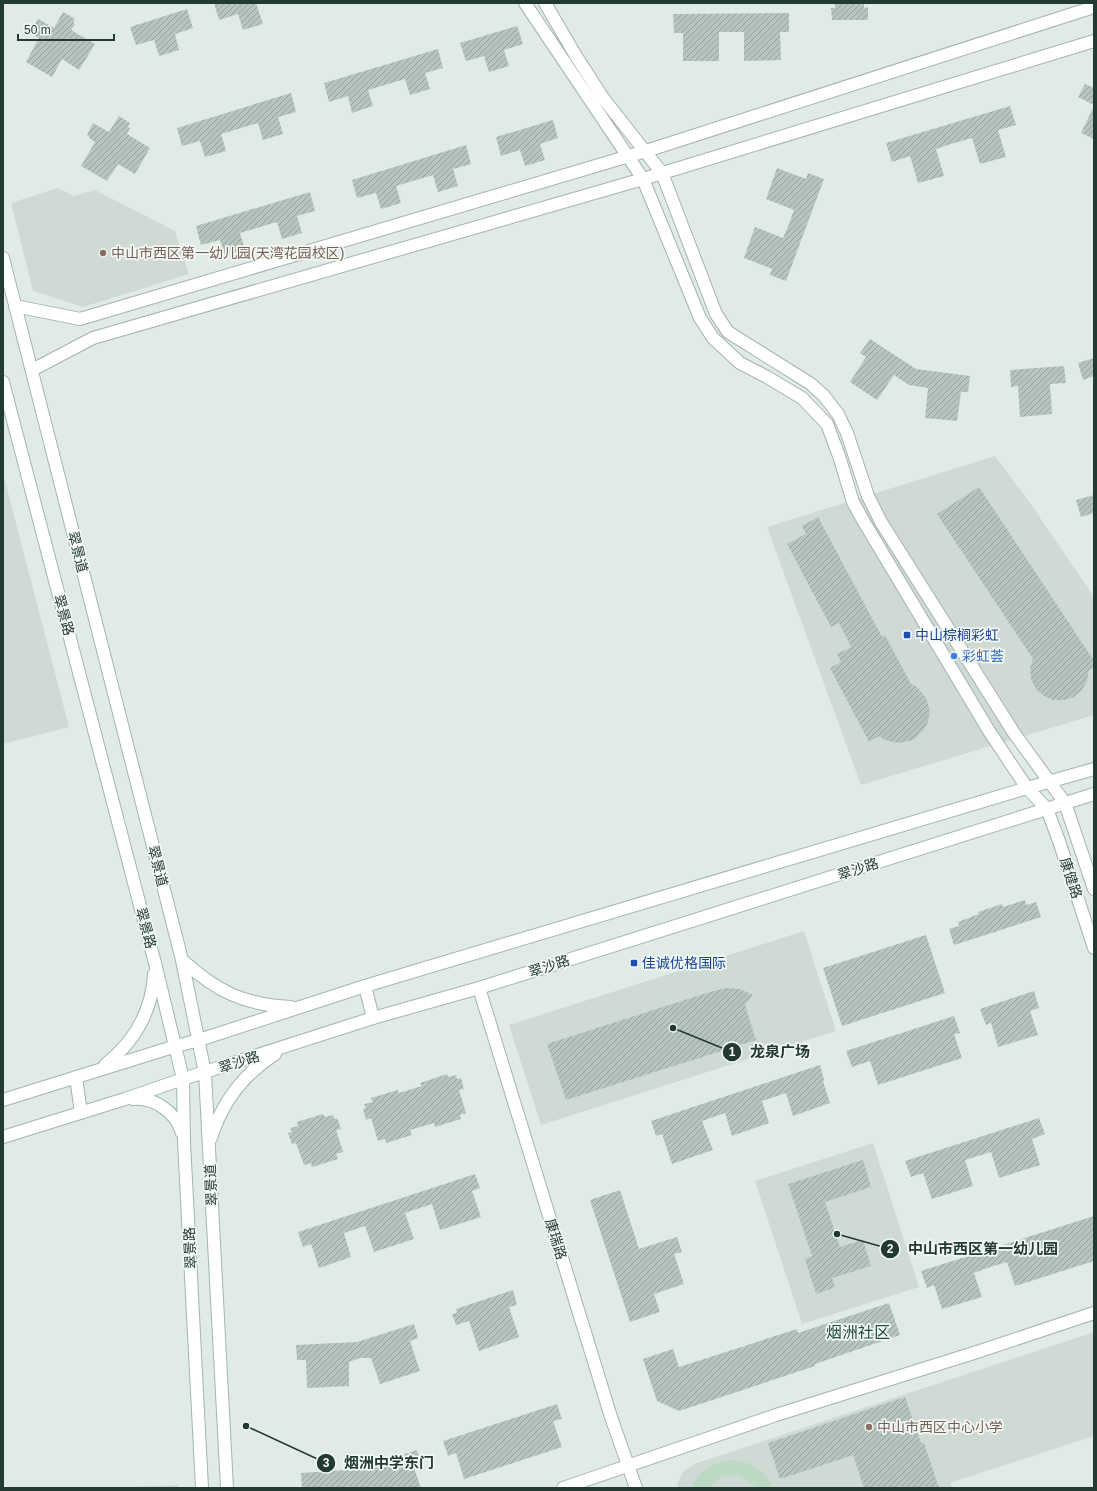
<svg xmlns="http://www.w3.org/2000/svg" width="1097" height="1491" viewBox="0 0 1097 1491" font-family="Arial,'Noto Sans SC',sans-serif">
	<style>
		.built { fill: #d0dad5 }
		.pitch { fill: #bcdac3 }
		.building { fill: url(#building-hatch) }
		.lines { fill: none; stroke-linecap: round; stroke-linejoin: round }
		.minor-casing { stroke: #a4b2ad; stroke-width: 14 }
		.tertiary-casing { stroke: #a4b2ad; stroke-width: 14 }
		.secondary-casing { stroke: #a1b6ae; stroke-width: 14 }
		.minor { stroke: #fff; stroke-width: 12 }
		.tertiary { stroke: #fff; stroke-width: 12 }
		.secondary { stroke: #fff; stroke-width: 12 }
		.education-dot { fill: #8d6e63; stroke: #f2f8f4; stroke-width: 1.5 }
		.transit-dot { fill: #1a4fb4; stroke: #f2f8f4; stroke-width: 1.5 }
		.shop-dot { fill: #3f7fe0; stroke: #f2f8f4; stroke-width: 1.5 }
		.labels { text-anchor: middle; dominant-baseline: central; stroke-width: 3.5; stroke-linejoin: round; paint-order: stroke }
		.education-label { font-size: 14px; fill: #785e54; stroke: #f2f8f4; text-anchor: start }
		.street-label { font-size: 14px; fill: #233a33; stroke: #f2f8f4 }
		.transit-label { font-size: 14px; fill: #164399; stroke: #f2f8f4; text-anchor: start }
		.shop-label { font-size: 14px; fill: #366cbe; stroke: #f2f8f4; text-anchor: start }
		.quarter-label { font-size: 16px; fill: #204b3f; stroke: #f2f8f4 }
		.leader { fill: none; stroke: #233a33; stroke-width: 1.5 }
		.callout-dot { fill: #233a33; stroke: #f2f8f4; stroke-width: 1.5 }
		.mark-label { font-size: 12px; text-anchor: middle; font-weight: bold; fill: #fff }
		.callout-label { font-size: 15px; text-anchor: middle; font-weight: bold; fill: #233a33; stroke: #f2f8f4; stroke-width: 3.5; stroke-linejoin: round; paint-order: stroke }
	</style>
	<defs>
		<pattern id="building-hatch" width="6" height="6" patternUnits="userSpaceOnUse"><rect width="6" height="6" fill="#b7c5bf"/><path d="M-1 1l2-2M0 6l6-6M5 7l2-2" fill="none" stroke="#94a19c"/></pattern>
	</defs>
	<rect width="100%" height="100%" fill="#e1ebe6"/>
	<!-- built -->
	<path class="built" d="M58,188L74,196L95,190L175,231L189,274L83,307L33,291L11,203Z
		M995,456L1030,503L1094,597V715L861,785L767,527Z
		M3,473L69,727L3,744Z
		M804,931L836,1031L541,1125L509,1025Z
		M873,1143L919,1287L802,1324L755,1181Z
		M1094,1332V1436L950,1483L952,1488H677L678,1482L683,1472L694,1464Z
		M178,1485V1488H101Z"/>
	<!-- pitch -->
	<path class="pitch" d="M730,1460C750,1461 764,1469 773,1488H756C743,1472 721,1470 709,1488H692C698,1471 713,1463 730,1460Z"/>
	<!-- building -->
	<path class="building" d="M214,3H256L263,24L243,30L238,14L219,20Z
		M835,3H864V8L868,7V20H832L831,8H835Z
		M187,9L193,28L175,34L179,50L159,56L154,40L136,45L130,27Z
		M63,12L75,19L73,23L75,24L71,30L95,44L79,70L62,59L52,77L26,62L39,38L33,34L34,32L31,30L38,19L54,28Z
		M789,13V32H780L781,60L744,61V32H719V61H683V33H674L673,14Z
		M517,26L523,44L504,50L509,66L489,72L484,56L466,61L460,43Z
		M438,49L443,68L425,73L430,89L410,95L405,79L368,90L373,106L352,113L348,96L329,102L324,83Z
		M1085,84L1094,88V105L1078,97Z
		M291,93L296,112L278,117L283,134L263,140L258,123L221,134L226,151L205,157L200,141L182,146L177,128Z
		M1010,106L1016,125L998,130L1006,157L980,164L972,138L954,143L936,149L944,176L918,183L910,156L892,162L886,143Z
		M1094,106V139L1081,133Z
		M119,116L130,123L128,127L130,128L127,134L150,148L135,174L118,164L107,181L81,166L95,142L89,138L90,137L87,135L93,123L109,132Z
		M553,120L558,138L540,144L545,160L525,166L520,150L501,156L496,137Z
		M466,145L471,164L453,169L458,186L438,192L433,175L396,186L401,203L381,209L376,193L357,198L352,180Z
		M777,168L806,179L808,173L824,179L786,281L770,275L772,269L744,258L755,227L783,238L789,224L794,210L766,199Z
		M310,192L315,211L297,216L302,233L282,239L277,222L240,233L245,250L225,256L220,240L201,245L196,226Z
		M870,339L916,369L970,376L968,392H961L957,421L925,418L928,388L909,385L894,375L877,400L850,382L866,357L860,353Z
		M1094,358V376L1083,380L1078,363Z
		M1064,366L1066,383L1050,384L1052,414L1020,417L1018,386L1011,387L1010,370Z
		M979,487L1094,661V667L1089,670L1087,681L1082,690L1074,697L1064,700H1053L1044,696L1036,689L1031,679L1030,669L1033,659L937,514Z
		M1094,495V513L1081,517L1076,500Z
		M818,517L882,637L885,635L911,684L917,687L926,698L930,711L927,725L918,736L913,740L899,743L885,740L879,736L869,742L830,668L841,662L837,654L851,647L839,623L831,627L787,544L806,534L802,526Z
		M1025,900L1026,905L1036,902L1041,917L954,945L949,929L959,926L958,922L979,914L978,912L1002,904L1003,907Z
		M926,935L945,993L842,1026L823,968Z
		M726,988L740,989L753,995L745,1005L756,1040L566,1100L547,1044L713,991Z
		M1034,991L1039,1008L1030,1011L1038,1035L998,1047L991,1023L986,1025L980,1009Z
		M954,1016L960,1033L954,1034L962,1058L878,1085L870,1061L852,1067L846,1051Z
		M820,1065L824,1080L823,1081L830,1103L793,1116L786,1093L762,1101L769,1123L732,1136L725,1113L702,1121L713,1150L672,1164L662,1134L656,1136L651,1121Z
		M447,1074L448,1077L456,1075L457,1079L461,1078L464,1089L459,1090L466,1113L460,1115L461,1119L435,1127L434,1123L410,1130L412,1135L386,1143L385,1139L378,1141L371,1118L366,1120L363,1109L366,1108L364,1104L373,1102L371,1098L398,1090L399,1093L422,1086L420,1083Z
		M323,1114L325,1117L333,1115L334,1119L337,1118L341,1129L336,1130L343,1152L336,1154L338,1159L312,1167L311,1163L304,1165L296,1143L292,1144L288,1133L292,1132L290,1128L298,1126L297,1122Z
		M1039,1118L1045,1134L1032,1139L1040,1165L999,1178L991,1152L965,1160L973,1186L932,1199L923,1173L911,1177L905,1161Z
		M863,1160L871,1187L825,1202L840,1247L863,1240L871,1266L832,1278L835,1287L816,1294L805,1259L812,1256L788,1184Z
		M475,1174L480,1188L472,1191L481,1217L440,1230L432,1204L405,1213L414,1239L374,1252L365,1226L344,1233L351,1257L319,1268L311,1244L303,1247L298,1232Z
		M620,1190L639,1249L677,1237L682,1252L674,1254L684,1284L654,1294L660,1312L630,1322L590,1200Z
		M1094,1216V1261L1015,1286L1007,1262L990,1267L974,1273L982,1297L942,1309L934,1285L927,1288L921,1271Z
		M513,1290L517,1305L509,1307L519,1337L479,1351L469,1321L456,1325L452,1314L457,1313L456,1309Z
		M889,1303L900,1335L815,1364V1366L679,1411L657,1401L643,1359L673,1349L679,1367L797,1329L798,1333Z
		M414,1324L418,1338L410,1341L420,1371L380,1384L371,1358H360L349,1362V1386L307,1388L306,1360H297L296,1345L357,1342Z
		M905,1397L921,1443H924L939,1488H864L853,1455L780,1479L768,1443Z
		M557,1404L562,1419L553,1421L562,1447L464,1479L456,1453L448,1456L443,1441Z
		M417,1450L422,1465L414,1468L421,1488H326V1487L302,1488L301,1473L361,1469Z"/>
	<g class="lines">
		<!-- minor casing -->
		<g class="minor-casing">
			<path id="minor" d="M563,1488L776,1415L977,1352L1094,1313"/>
		</g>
		<!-- tertiary casing -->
		<g class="tertiary-casing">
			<path id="tertiary" d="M525,3L643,179L700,318L713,338L740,363L767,377L802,398L827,424L839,456L853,502L864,522L989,731L1027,788L1047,809L1059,841L1094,948
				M545,3L576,56L603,98L662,173L716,314L728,332L811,384L824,396L838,414L847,433L868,496L881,522L1014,733L1065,803L1094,889
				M15,306L80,319L646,151L1094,7
				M32,370L93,338L643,179L1094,41
				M365,986L373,1018
				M479,988L611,1417L636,1488
				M76,1077L81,1113"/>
		</g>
		<!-- secondary casing -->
		<g class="secondary-casing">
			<path id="secondary" d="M3,258L182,960L205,1073L227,1488
				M3,382L155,963L183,1079L184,1142L202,1488
				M182,960C216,991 244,1005 291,1007
				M105,1065C134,1042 152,1011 154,974
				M133,1099C154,1097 176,1112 182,1133
				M3,1100L176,1046L199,1040L365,986L1027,788L1094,769
				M3,1137L125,1099L183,1079L373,1018L479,988L1094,794
				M211,1138C222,1102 244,1074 275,1054"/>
		</g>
		<!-- minor -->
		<use href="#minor" class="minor"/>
		<!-- tertiary -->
		<use href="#tertiary" class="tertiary"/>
		<!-- secondary -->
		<use href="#secondary" class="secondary"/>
	</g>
	<!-- markers -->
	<g class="education-dot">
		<circle cx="103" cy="253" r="4"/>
		<circle cx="869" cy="1427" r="4"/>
	</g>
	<g class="transit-dot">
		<rect x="903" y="631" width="8" height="8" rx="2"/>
		<rect x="630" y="959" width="8" height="8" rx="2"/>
	</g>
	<circle class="shop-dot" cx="954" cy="656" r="4"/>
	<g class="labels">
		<!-- education labels -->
		<g class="education-label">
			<text x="111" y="253">中山市西区第一幼儿园(天湾花园校区)</text>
			<text x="877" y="1427">中山市西区中心小学</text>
		</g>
		<!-- street labels -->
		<g class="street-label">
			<text transform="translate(78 552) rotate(76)">翠景道</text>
			<text transform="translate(64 615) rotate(75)">翠景路</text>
			<text transform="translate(158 866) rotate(76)">翠景道</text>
			<text transform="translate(858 869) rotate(-18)">翠沙路</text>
			<text transform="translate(1071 878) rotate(72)">康健路</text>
			<text transform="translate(146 928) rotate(75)">翠景路</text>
			<text transform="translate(549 966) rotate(-18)">翠沙路</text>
			<text transform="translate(239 1062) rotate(-18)">翠沙路</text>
			<text transform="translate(211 1185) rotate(-93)">翠景道</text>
			<text transform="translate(556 1239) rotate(73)">康瑞路</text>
			<text transform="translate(190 1248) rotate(-93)">翠景路</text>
		</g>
		<!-- transit labels -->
		<g class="transit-label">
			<text x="915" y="635">中山棕榈彩虹</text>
			<text x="642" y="963">佳诚优格国际</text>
		</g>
		<!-- shop labels -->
		<g class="shop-label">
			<text x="962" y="656">彩虹荟</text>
		</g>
		<!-- quarter labels -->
		<g class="quarter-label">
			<text x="858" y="1332">烟洲社区</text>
		</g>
	</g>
	<!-- callouts -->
	<path class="leader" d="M673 1028L732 1052M837 1234L890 1249M246 1426L326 1463"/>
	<g class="callout-dot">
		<circle cx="673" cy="1028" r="4"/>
		<circle cx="837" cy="1234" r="4"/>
		<circle cx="246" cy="1426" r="4"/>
		<circle cx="732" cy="1052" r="10"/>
		<circle cx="890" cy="1249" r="10"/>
		<circle cx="326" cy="1463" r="10"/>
	</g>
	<g class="mark-label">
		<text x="732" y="1056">1</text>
		<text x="890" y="1253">2</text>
		<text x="326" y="1467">3</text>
	</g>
	<g class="callout-label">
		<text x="780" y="1057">龙泉广场</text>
		<text x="983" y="1254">中山市西区第一幼儿园</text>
		<text x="389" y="1468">烟洲中学东门</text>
	</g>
	<!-- border -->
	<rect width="1097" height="1491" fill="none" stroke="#233a33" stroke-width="8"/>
	<!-- scale -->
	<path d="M18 34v6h96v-6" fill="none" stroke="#233a33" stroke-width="2"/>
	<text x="24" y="34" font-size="12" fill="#233a33" stroke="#f2f8f4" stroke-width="3" paint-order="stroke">50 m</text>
</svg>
